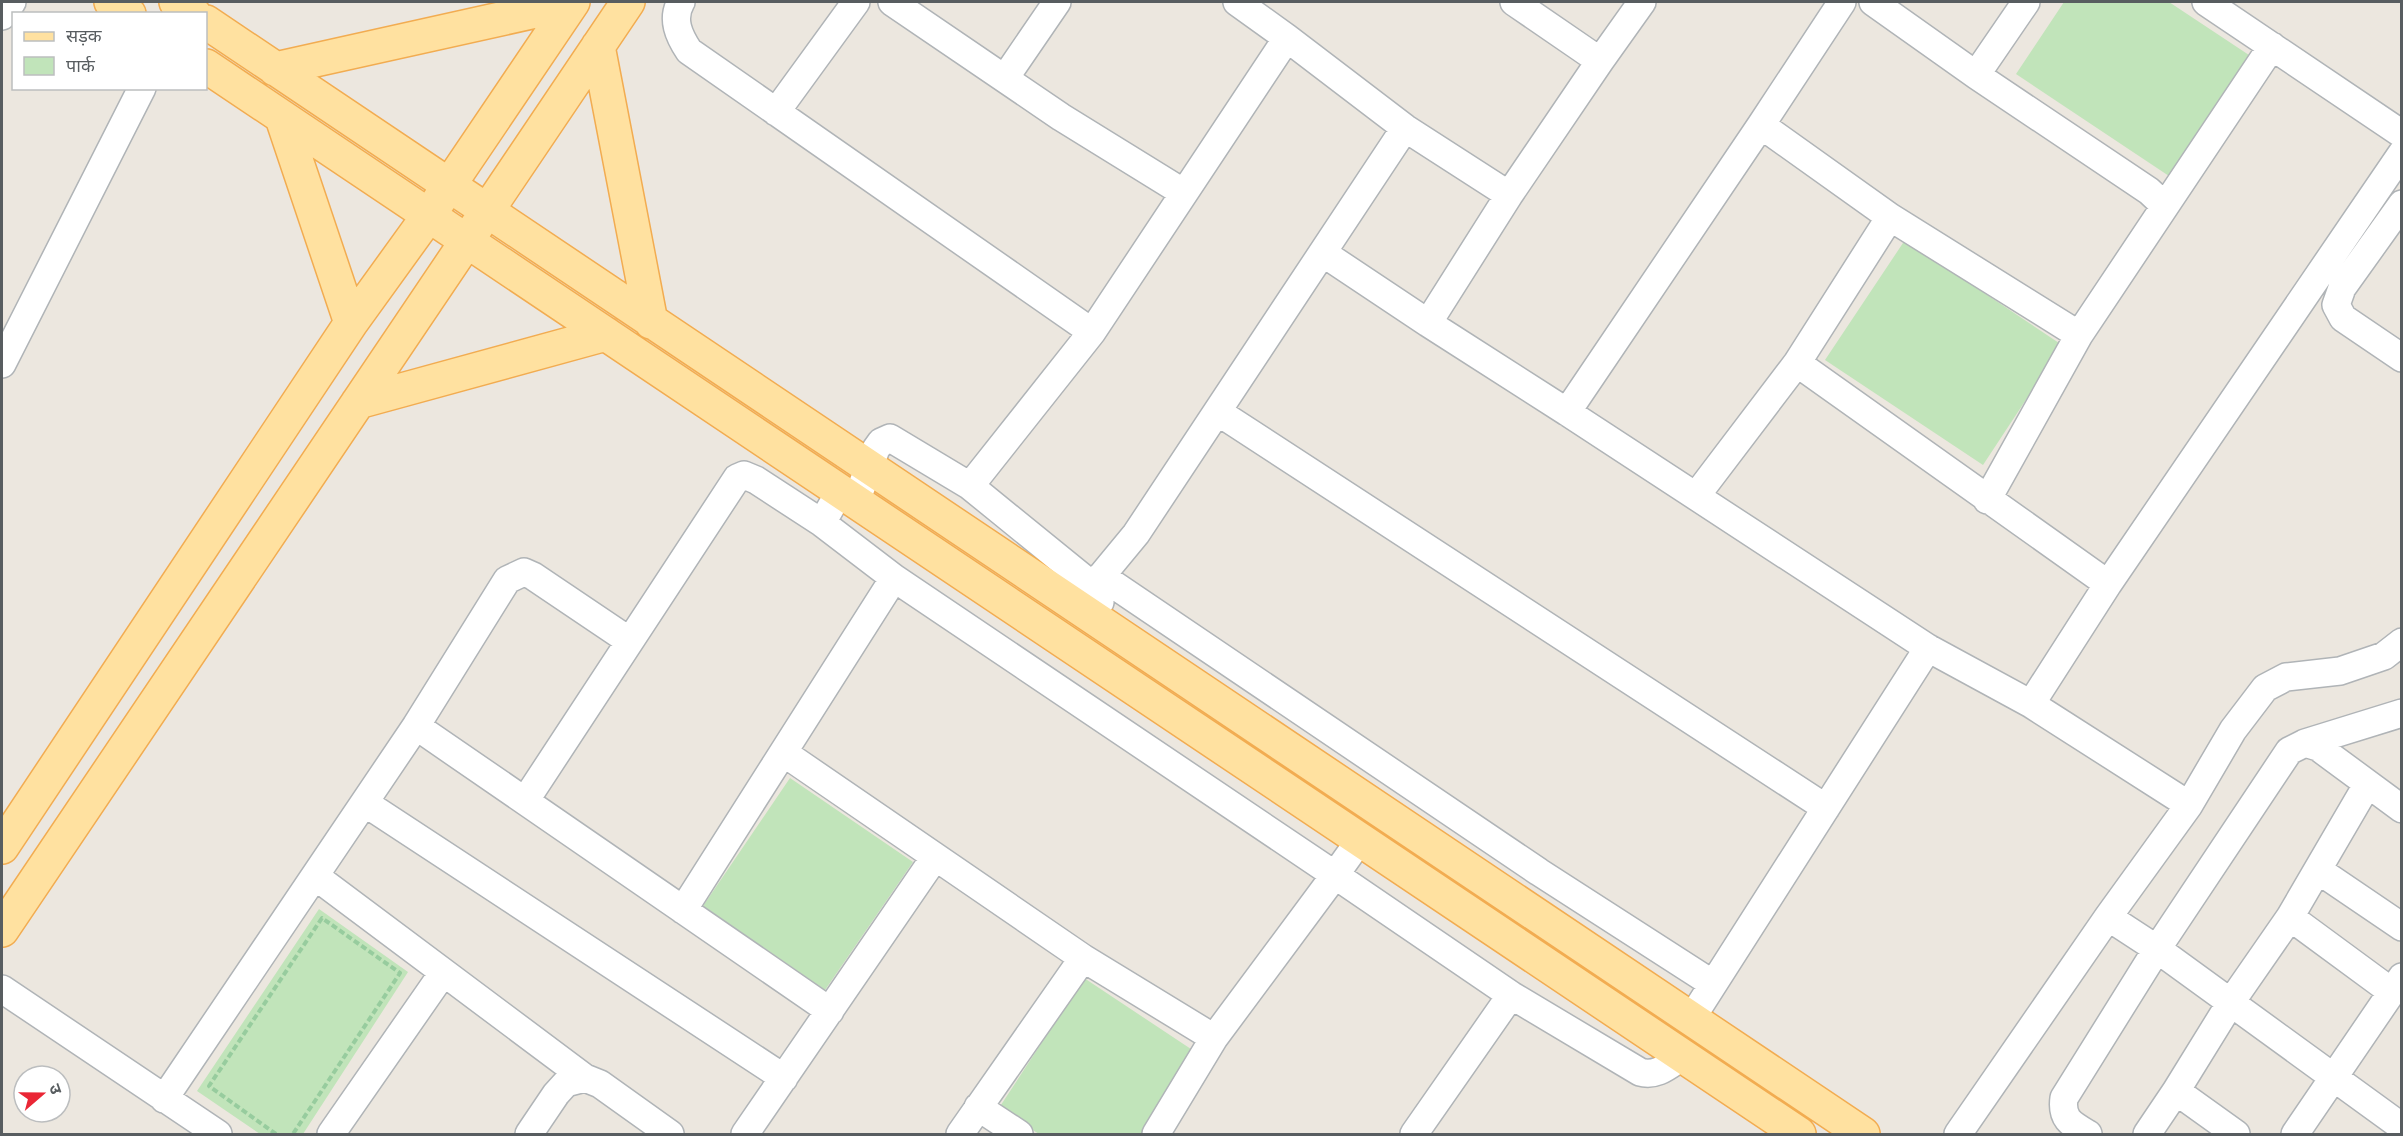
<svg xmlns="http://www.w3.org/2000/svg" width="2403" height="1136" viewBox="0 0 2403 1136" font-family="Roboto,'Noto Sans Devanagari',sans-serif">
	<style>
		.green { fill: #c1e4ba }
		.lines { fill: none; stroke-linecap: round; stroke-linejoin: round }
		.minor-casing { stroke: #b0b4b7; stroke-width: 30 }
		.major-casing { stroke: #f2ac51; stroke-width: 36 }
		.path { stroke: #97cc9e; stroke-width: 4; stroke-dasharray: 6 3; stroke-linecap: butt }
		.minor { stroke: #fff; stroke-width: 27 }
		.major { stroke: #ffe1a0; stroke-width: 33 }
	</style>
	<rect width="100%" height="100%" fill="#ece7df"/>
	<!-- green -->
	<path class="green" d="M2064,2H2169L2252,57L2172,178L2016,74Z
		M1905,240L2062,345L1983,465L1825,360Z
		M790,778L913,862L825,990L703,906Z
		M319,909L408,972L303,1134H260L197,1091Z
		M1084,978L1200,1055L1148,1134H1039L999,1108Z"/>
	<g class="lines">
		<!-- minor casing -->
		<g class="minor-casing">
			<path id="minor" d="M681,2C671,19 679,36 689,51L1092,332
				M892,2L1061,117L1184,193
				M1237,2L1287,38
				M1514,2L1600,61L1642,2
				M1873,2L1976,75L2026,2
				M2206,2L2402,134
				M2,16L12,2
				M1976,75L2149,191L2165,206
				M1005,78L1057,2
				M776,112L856,2
				M1761,125L1890,217L1797,363L2108,584
				M2402,204L2342,288L2336,305L2343,318L2402,358
				M1890,217L2079,335L1987,500
				M1323,253L1428,323L1509,195
				M1428,323L1567,412L1761,125L1842,2
				M2079,335L2272,46
				M2,364L142,88
				M1218,412L1826,808
				M1567,412L1928,648L2031,704
				M970,486L1093,586L1100,602
				M1696,496L1797,363
				M856,501L876,449L881,442L890,438L970,486L1092,332L1287,38L1405,128L1509,195L1600,61
				M1101,576L1539,872L1713,984
				M894,578L1335,875L1360,840
				M1093,586L1136,534L1405,128
				M416,726L830,1011
				M2305,743L2402,713
				M784,753L1083,958L1214,1038
				M525,801L737,478L744,475L756,480L822,523L840,491
				M365,803L784,1078
				M2189,805L2031,704L2108,584L2402,153
				M2318,870L2402,927
				M315,876L585,1078
				M683,910L894,578L822,523
				M2108,917L2157,949L2402,1127
				M2290,917L2392,992
				M2,989L218,1134
				M1511,995L1640,1072C1657,1077 1669,1065 1683,1056
				M1691,1019L1928,648
				M2176,1091L2231,1002L2290,917L2367,785
				M164,1099L416,726L507,580L524,572L533,576L628,640
				M978,1107L1019,1134
				M331,1134L443,973
				M529,1134L556,1094L566,1083L585,1078L600,1084L670,1134
				M745,1134L935,857
				M960,1134L1083,958
				M1156,1134L1214,1038L1335,875L1511,995L1414,1134
				M1958,1134L2108,917L2189,805L2233,730L2265,688L2286,677L2340,671L2384,656L2402,642
				M2088,1134C2071,1124 2061,1119 2064,1098L2157,949L2289,751L2305,743L2318,747L2402,809
				M2147,1134L2176,1091L2236,1134
				M2295,1134L2402,977"/>
		</g>
		<!-- major casing -->
		<g class="major-casing">
			<path id="major" d="M111,2L129,14
				M176,2L194,14
				M206,22L1863,1134
				M598,46L651,322
				M206,66L1799,1134
				M275,69L572,3
				M282,118L351,323
				M358,402L606,334
				M2,847L351,323L429,215L573,2
				M2,930L628,2"/>
		</g>
		<!-- path -->
		<path class="path" d="M276,1134L209,1086L322,918L400,973L293,1134"/>
		<!-- minor -->
		<use href="#minor" class="minor"/>
		<!-- major -->
		<use href="#major" class="major"/>
	</g>
	<!-- border -->
	<rect width="2403" height="1136" fill="none" stroke="#585d60" stroke-width="6"/>
	<!-- legend -->
	<rect x="12" y="12" width="195" height="78" fill="#ffffff" stroke="#bcbebf" stroke-width="1.5"/>
	<rect x="24" y="32" width="30" height="9" fill="#ffe1a0" stroke="#bcbebf" stroke-width="1.5"/>
	<text x="66" y="42" font-size="18" fill="#585d60">सड़क</text>
	<rect x="24" y="57" width="30" height="18" fill="#c1e4ba" stroke="#bcbebf" stroke-width="1.5"/>
	<text x="66" y="72" font-size="18" fill="#585d60">पार्क</text>
	<!-- north arrow -->
	<g transform="translate(42 1094) rotate(70)"><circle r="28" fill="#ffffff" stroke="#bcbebf" stroke-width="1.5"/>
	<path d="M0-4.5L10 22L0 15L-10 22Z" fill="#ea2635"/>
	<text y="-9" font-size="16" font-weight="bold" text-anchor="middle" fill="#585d60">उ</text>
	</g>
</svg>
